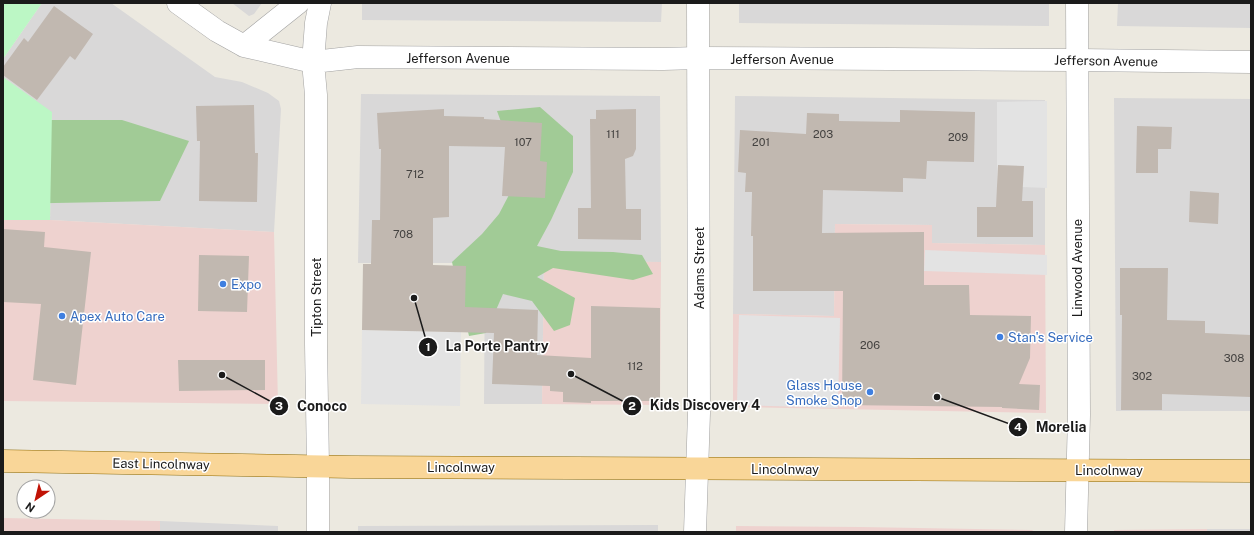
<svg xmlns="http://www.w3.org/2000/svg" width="1254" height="535" viewBox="0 0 1254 535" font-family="'Public Sans',sans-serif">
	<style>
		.residential { fill: #d9d8d8 }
		.commercial { fill: #eed2cf }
		.forest { fill: #a1cb96 }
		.park { fill: #bcf7c5 }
		.parking { fill: #e3e3e3 }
		.building { fill: #c1b8b0 }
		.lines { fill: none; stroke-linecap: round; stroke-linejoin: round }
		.minor-casing { stroke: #a2a2a2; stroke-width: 23 }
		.tertiary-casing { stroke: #a2a2a2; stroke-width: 23 }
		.primary-casing { stroke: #8e6a03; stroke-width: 23 }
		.minor { stroke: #fff; stroke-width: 22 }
		.tertiary { stroke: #fff; stroke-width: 22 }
		.primary { stroke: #f9d698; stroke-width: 22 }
		.shop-dot { fill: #3f7fe0; stroke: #fff; stroke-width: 1.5 }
		.labels { text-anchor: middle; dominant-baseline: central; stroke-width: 3; stroke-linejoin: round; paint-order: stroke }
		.number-label { font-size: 11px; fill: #444240 }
		.street-label { font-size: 13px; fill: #1b1b1b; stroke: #fff }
		.shop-label { font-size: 13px; fill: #366cbe; stroke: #fff; text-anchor: start }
		.leader { fill: none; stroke: #1b1b1b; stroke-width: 1.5 }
		.callout-dot { fill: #1b1b1b; stroke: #fff; stroke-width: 1.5 }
		.mark-label { font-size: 12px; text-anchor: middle; font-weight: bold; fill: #fff }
		.callout-label { font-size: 14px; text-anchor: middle; font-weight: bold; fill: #1b1b1b; stroke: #fff; stroke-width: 3; stroke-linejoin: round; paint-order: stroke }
	</style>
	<rect width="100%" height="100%" fill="#ece9e0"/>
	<!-- residential -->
	<path class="residential" d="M42,3H111L215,77L242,82L268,93L279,101L281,109L274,232L50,220L52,113L3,77V59Z
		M232,3H262L254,14L249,16Z
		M362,3H662L661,22L362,20Z
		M739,3H1049V26L739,23Z
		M1118,3H1251V28L1117,26Z
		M361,94L660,96L661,262L544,261L542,404H484L485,263H358Z
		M735,96L1045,100V245L932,243V225L835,224L834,316L733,314Z
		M1114,98L1251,99V411H1116Z
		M160,521L278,526V532H160Z
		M658,525V532H358V526Z
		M1207,529H1251V532H1207Z"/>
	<!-- commercial -->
	<path class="commercial" d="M3,220H50L274,232L278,404L3,401Z
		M835,224L932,225V243L1045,245L1046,413L733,407V314L834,316Z
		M544,261L661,262L660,405L542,404Z
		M3,518L160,521V532H3Z
		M736,526L861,527L1032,530L1035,532H736Z
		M1207,529V532H1114V530Z"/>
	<!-- forest -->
	<path class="forest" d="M540,107L573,136V172L551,220L537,246L561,251L613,252L642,255L653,274L633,280L553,268L537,277L575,298L570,325L554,331L532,301L503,294L486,333L469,336L452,262L482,234L499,214L520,174L497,111Z
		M27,120H122L189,141L160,201L3,204V132Z"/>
	<!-- park -->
	<path class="park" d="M3,3H42L3,59Z
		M3,77L52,112L50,220H3Z"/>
	<!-- parking -->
	<path class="parking" d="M1047,101V188L997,186V102Z
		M925,250L1047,255V275L924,271Z
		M739,315L840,318L838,408L737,405Z
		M362,330L461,332L460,406L361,404Z"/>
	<!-- building -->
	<path class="building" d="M54,6L93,34L75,60L70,56L37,100L3,75V67L24,38L28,42Z
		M254,105L255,153H258L257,202L199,201L200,141H197L196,106Z
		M444,109V116L484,117V119L542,123L540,161L547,162L545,198L502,196L505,147L449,146V217L433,218V265L466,266L465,307L538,310L537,355L591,358V306L660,308V401H591V403L563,402V392L550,391V386L492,384L494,333L362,330L363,264H371L372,220H380L381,149H379L377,113Z
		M636,109V149L633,156L625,159L626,209H641V240L578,239V208H591L590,119H596V110Z
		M900,110L975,112L974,162L927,161L926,179L903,178V192L823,190L822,233L924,232V285H969L970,315L1031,316L1030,358L1019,384L1040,385L1039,410L1002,408V407L842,405L843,291H753V236H751L752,192H745L746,173L738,172L740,130L806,134L807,113L839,114V121L900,122Z
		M1137,126L1172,127L1171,149H1158V173H1136Z
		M998,165L1024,166L1022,201H1033V237H977V207H996Z
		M1190,191L1219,193L1218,224L1189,222Z
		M3,229L45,232L44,247L91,252L76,385L33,380L41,304L3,302Z
		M199,255L249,256L247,312L198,311Z
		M1120,268H1168L1167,320L1205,321V333L1251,335V397L1162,394V410H1121L1122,315H1120Z
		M178,360H265V390L179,391Z"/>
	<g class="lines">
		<!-- minor casing -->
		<g class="minor-casing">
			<path id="minor" d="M695,532L699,413L698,3
				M1076,532L1079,415L1077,3"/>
		</g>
		<!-- tertiary casing -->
		<g class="tertiary-casing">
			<path id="tertiary" d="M178,3L217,31L244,46L313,62L358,57L663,59L698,58L1077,60L1251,62
				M244,46L298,3
				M318,532V466L316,344V95L313,62L316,23L320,3"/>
		</g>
		<!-- primary casing -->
		<g class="primary-casing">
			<path id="primary" d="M3,461L351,467L1251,471"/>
		</g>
		<!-- minor -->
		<use href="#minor" class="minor"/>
		<!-- tertiary -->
		<use href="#tertiary" class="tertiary"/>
		<!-- primary -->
		<use href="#primary" class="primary"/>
	</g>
	<!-- markers -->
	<g class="shop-dot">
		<circle cx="223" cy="284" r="4"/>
		<circle cx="62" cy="316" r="4"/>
		<circle cx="1000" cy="337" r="4"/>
		<circle cx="870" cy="392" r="4"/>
	</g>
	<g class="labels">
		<!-- number labels -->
		<g class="number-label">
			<text x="613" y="134">111</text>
			<text x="823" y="134">203</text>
			<text x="958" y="137">209</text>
			<text x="523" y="142">107</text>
			<text x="761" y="142">201</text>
			<text x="415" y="174">712</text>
			<text x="403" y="234">708</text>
			<text x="870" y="345">206</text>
			<text x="1234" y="358">308</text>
			<text x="635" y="366">112</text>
			<text x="1142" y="376">302</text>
		</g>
		<!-- street labels -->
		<g class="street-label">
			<text x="458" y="58">Jefferson Avenue</text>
			<text x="782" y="59">Jefferson Avenue</text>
			<text transform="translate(1106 61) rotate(1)">Jefferson Avenue</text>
			<text transform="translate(699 268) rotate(-90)">Adams Street</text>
			<text transform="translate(1077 268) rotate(-90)">Linwood Avenue</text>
			<text transform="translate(316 297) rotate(-90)">Tipton Street</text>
			<text transform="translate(161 464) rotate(1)">East Lincolnway</text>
			<text x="461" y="467">Lincolnway</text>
			<text x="785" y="469">Lincolnway</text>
			<text x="1109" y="470">Lincolnway</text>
		</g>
		<!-- shop labels -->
		<g class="shop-label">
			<text x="231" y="284">Expo</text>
			<text x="70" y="316">Apex Auto Care</text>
			<text x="1008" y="337">Stan's Service</text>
			<text x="862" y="385" text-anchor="end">Glass House<tspan x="862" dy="15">Smoke Shop</tspan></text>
		</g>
	</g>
	<!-- callouts -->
	<path class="leader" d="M414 298L428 347M571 374L632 406M222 375L279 406M937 397L1018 427"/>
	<g class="callout-dot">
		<circle cx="414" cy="298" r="4"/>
		<circle cx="571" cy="374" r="4"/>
		<circle cx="222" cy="375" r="4"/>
		<circle cx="937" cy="397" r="4"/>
		<circle cx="428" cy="347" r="10"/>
		<circle cx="632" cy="406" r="10"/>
		<circle cx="279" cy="406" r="10"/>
		<circle cx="1018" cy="427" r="10"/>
	</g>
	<g class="mark-label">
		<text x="428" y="351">1</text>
		<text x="632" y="410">2</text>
		<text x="279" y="410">3</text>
		<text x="1018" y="431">4</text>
	</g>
	<g class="callout-label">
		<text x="497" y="351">La Porte Pantry</text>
		<text x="705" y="410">Kids Discovery 4</text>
		<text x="322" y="411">Conoco</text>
		<text x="1061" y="432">Morelia</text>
	</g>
	<!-- border -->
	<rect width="1254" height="535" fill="none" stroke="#1b1b1b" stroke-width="8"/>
	<!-- north arrow -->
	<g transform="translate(36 499) rotate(215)"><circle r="19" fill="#ffffff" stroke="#a4a4a4"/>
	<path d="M0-3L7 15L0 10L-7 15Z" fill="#c11205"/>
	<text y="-6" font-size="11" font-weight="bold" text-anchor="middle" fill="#1b1b1b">N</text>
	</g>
</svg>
